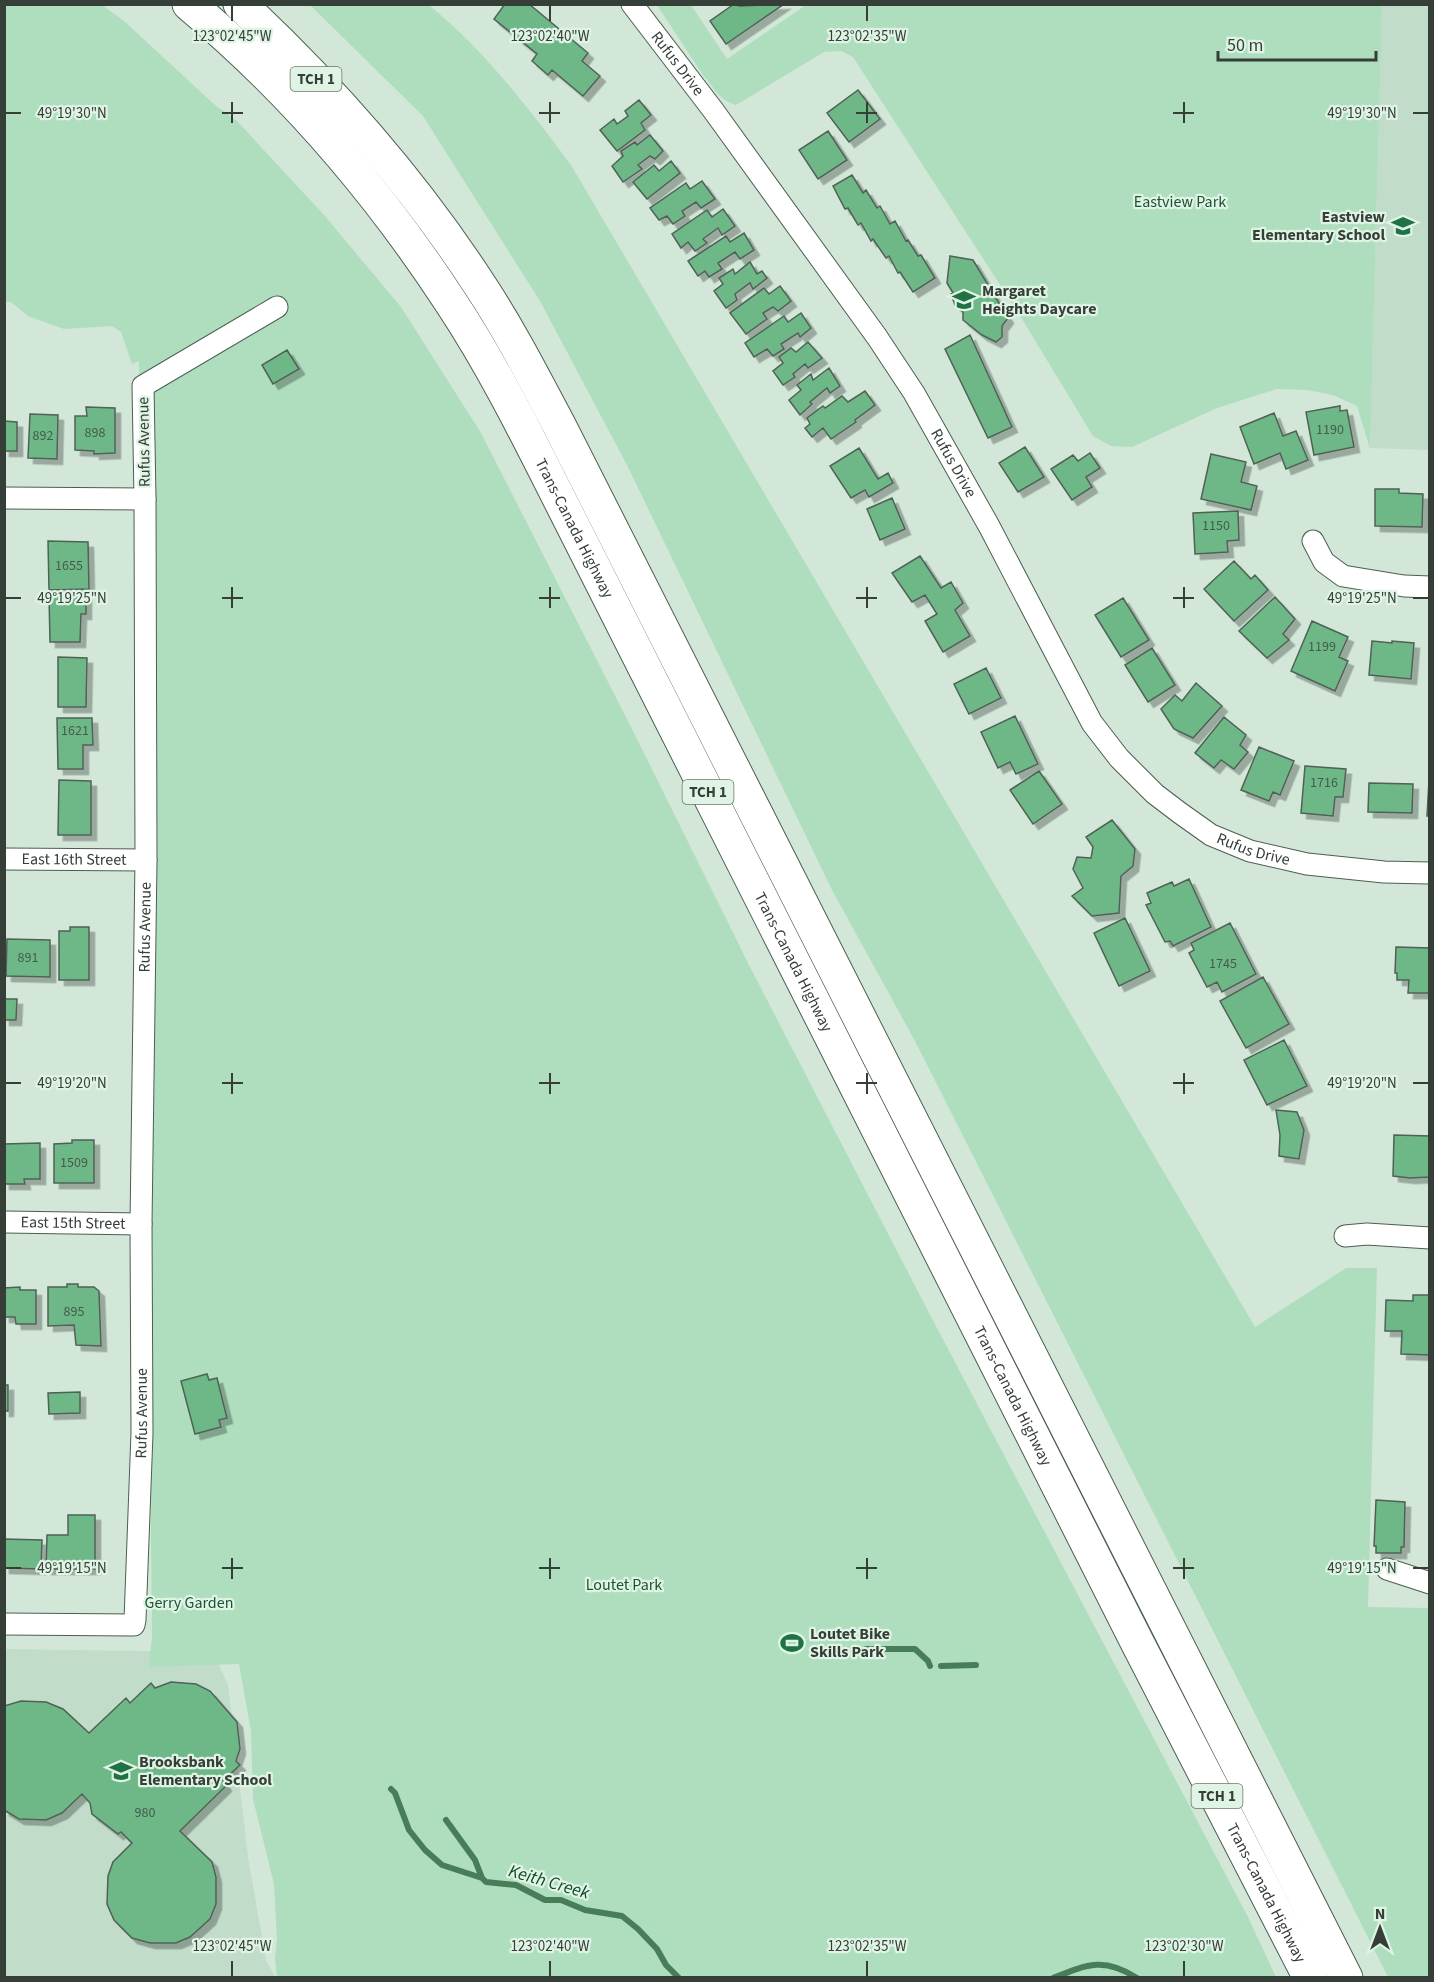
<svg xmlns="http://www.w3.org/2000/svg" width="1434" height="1982" viewBox="0 0 1434 1982" font-family="'Source Sans 3',sans-serif">
	<style>
		.built { fill: #c1ddc9 }
		.green { fill: #aedebd }
		.lines { fill: none; stroke-linecap: round; stroke-linejoin: round }
		.stream { stroke: #487d5a; stroke-width: 6 }
		.building { fill: #6eb888; stroke: #506255; stroke-width: 1.5; filter: url(#shadow) }
		.minor-casing { stroke: #4c5e51; stroke-width: 23 }
		.motorway-casing { stroke: #4c5e51; stroke-width: 35 }
		.minor { stroke: #fff; stroke-width: 21 }
		.motorway { stroke: #fff; stroke-width: 33 }
		.ticks { fill: none; stroke: #363e38; stroke-width: 2 }
		.labels { text-anchor: middle; dominant-baseline: central; stroke-width: 4.5; stroke-linejoin: round; paint-order: stroke }
		.number-label { font-size: 14px; fill: #445c4c }
		.shield { fill: #dff4e5; stroke: #69756c; stroke-width: 1.5 }
		.shield-label { font-size: 15px; font-weight: bold; fill: #363e38 }
		.street-label { font-size: 16px; fill: #363e38; stroke: #dff4e5 }
		.park-label { font-size: 16px; fill: #1c5332; stroke: #dff4e5 }
		.poi-label { font-size: 16px; font-weight: bold; fill: #363e38; stroke: #dff4e5; text-anchor: start }
		.water-label { font-size: 18px; font-style: italic; fill: #124a2a; stroke: #dff4e5 }
		.ticks-label { font-size: 15px; text-anchor: middle; fill: #363e38; stroke: #dff4e5; stroke-width: 4.5; stroke-linejoin: round; paint-order: stroke }
	</style>
	<defs>
		<filter id="shadow"><feDropShadow dx="5.5" dy="5.5" stdDeviation="0" flood-color="#0004"/></filter>
	</defs>
	<rect width="100%" height="100%" fill="#d2e7d8"/>
	<!-- built -->
	<path class="built" d="M1382,5H1429V450L1370,448Z
		M5,1649L213,1652L228,1685L248,1857L266,1960L275,1977L5,1978Z"/>
	<!-- green -->
	<path class="green" d="M5,5H102L124,21L216,106L236,120L324,215L401,307L481,433L633,731L750,967L928,1311L1248,1917L1276,1977H277L275,1958L277,1940L274,1884L253,1799L251,1731L239,1664L149,1667L152,1637L139,361L132,364L121,332L112,326L64,329L28,316L11,302H5Z
		M310,5H429C485,51 528,107 571,165L1255,1327L1346,1268H1377L1368,1607L1429,1608V1977H1388L915,1041L832,890L628,467L540,301L423,116Z
		M657,5H691L727,59L806,5H1382L1370,449L1357,406L1333,395L1307,390L1277,389L1217,408L1132,447L1111,446L1093,436L1022,319L853,57L841,51L824,52L736,105C717,99 716,89 703,75Z"/>
	<g class="lines">
		<!-- stream -->
		<path class="stream" d="M866,1649H915L928,1661L930,1666
			M941,1666L976,1665
			M391,1789L395,1793L409,1830L425,1850L442,1865L482,1878L486,1882L516,1885L545,1900H561L585,1910L622,1916L638,1929L657,1949L666,1965L679,1978
			M446,1820L475,1860L482,1878
			M1053,1978C1088,1964 1104,1957 1137,1978"/>
	</g>
	<!-- building -->
	<path class="building" d="M505,4H529L588,53L582,61L600,76L583,96L552,70L548,75L532,61L537,54L494,19Z
		M734,4L739,6L784,4L726,44L710,21Z
		M858,90L880,119L849,142L827,113Z
		M639,100L651,115L641,123L645,130L617,151L600,130L614,119L617,124L628,116L625,111Z
		M828,131L847,160L818,179L799,150Z
		M650,135L663,151L655,159L650,156L638,165L642,169L623,182L612,166L623,156L621,151L635,142L637,145Z
		M671,161L680,173L647,199L633,182L654,165L659,171Z
		M852,175L863,193L866,190L877,208L880,206L890,224L895,221L906,241L908,240L918,256L921,255L935,278L913,292L900,272L898,273L889,256L886,258L873,239L871,241L861,223L858,225L848,208L845,209L833,186Z
		M702,181L715,199L701,208L696,202L682,211L685,216L673,224L667,216L659,220L650,208L686,183L690,189Z
		M723,209L735,226L722,235L718,228L703,239L707,243L695,251L688,242L681,248L672,234L707,210L712,217Z
		M744,233L754,250L740,259L735,252L718,263L722,269L709,277L705,271L698,276L688,261L726,236L730,242Z
		M950,256L973,260L1008,318L1002,326V337L996,342L982,335L963,320V312L955,305L951,294L953,293L947,283Z
		M750,262L757,274L762,271L767,278L753,289L750,283L735,294L737,300L726,308L714,291L723,284L719,278L733,269L735,274Z
		M780,286L791,301L778,311L773,307L763,313L767,319L746,334L730,313L764,288L769,294Z
		M801,313L811,328L800,337L798,333L781,344L784,349L773,356L767,349L754,357L745,343L784,316L788,322Z
		M970,335L1012,427L988,438L945,349Z
		M808,342L822,358L808,368L805,364L793,374L795,377L783,385L773,371L783,363L779,357L791,348L796,352Z
		M287,350L299,369L273,384L262,365Z
		M829,368L840,386L830,393L827,388L810,402L812,404L800,415L789,400L801,390L797,385L811,374L813,380Z
		M865,391L875,405L855,420L856,422L831,439L823,428L812,437L805,428L810,424L807,418L823,406L825,408L842,396L848,402Z
		M1340,406V411L1347,410L1354,447L1314,455L1306,412Z
		M86,407L115,408V453L94,454V451L75,450V416H87Z
		M1274,413L1283,436L1296,431L1308,460L1286,469L1280,453L1254,464L1240,427Z
		M30,414L58,415L57,459L28,458Z
		M4,421L17,422V451H4Z
		M1025,447L1044,477L1018,492L999,463Z
		M859,448L878,479L888,473L893,483L869,497L865,490L851,498L830,466Z
		M1090,453L1100,468L1086,477L1092,487L1072,500L1051,469L1073,455L1078,461Z
		M1211,454L1246,462L1241,482L1257,486L1251,510L1201,499Z
		M1375,489H1399V493L1423,494L1422,527L1375,526Z
		M892,498L905,529L880,540L867,509Z
		M1238,511L1239,540L1227,541L1228,552L1195,554L1193,513Z
		M48,541L88,542L89,589L49,590Z
		M920,556L941,588L951,582L963,603L955,610L970,636L943,652L925,621L937,614L925,595L912,602L892,573Z
		M1234,561L1251,579L1255,575L1268,590L1234,621L1204,589Z
		M49,596H86V614H81L80,642H50Z
		M1275,597L1295,619L1283,634L1289,640L1267,658L1239,631Z
		M1123,598L1149,640L1121,657L1095,615Z
		M1312,621L1348,637L1339,657L1348,661L1335,691L1291,671Z
		M1372,641L1392,643V641L1414,643L1411,679L1369,675Z
		M1152,648L1175,685L1148,702L1125,665Z
		M58,657L87,658L86,707H58Z
		M986,668L1001,698L969,714L954,684Z
		M1196,683L1222,706L1193,738L1174,729L1161,709L1175,695L1182,701Z
		M1015,716L1038,764L1016,774L1010,762L998,768L981,732Z
		M1224,717L1246,735L1240,745L1248,752L1234,769L1221,760L1214,768L1195,753Z
		M57,718H92L93,745H83V769H58Z
		M1259,747L1294,761L1280,795L1273,792L1269,801L1241,790Z
		M1305,766L1346,769L1343,797H1335L1333,816L1301,813Z
		M1039,771L1062,804L1033,824L1010,790Z
		M59,780L91,781V835H58Z
		M1429,781H1430V816H1427Z
		M1369,783L1413,784L1412,813L1368,812Z
		M1112,820L1135,849L1133,866L1121,876L1119,913L1092,916L1072,896L1083,888L1073,869L1077,857L1091,858L1093,847L1086,837Z
		M1189,879L1211,927L1173,946L1170,941L1165,942L1146,905L1151,903L1147,893L1172,882L1174,886Z
		M1125,918L1150,971L1119,986L1094,933Z
		M1230,923L1256,974L1222,992L1217,982L1207,987L1189,953L1194,950L1191,943Z
		M70,927H89V980H59V931H70Z
		M7,939L50,940V977L6,976Z
		M1396,947L1430,948V993H1408L1409,980H1397V973H1395Z
		M1263,977L1289,1024L1246,1048L1220,1001Z
		M4,999H17L16,1020H4Z
		M1284,1040L1307,1086L1267,1105L1244,1060Z
		M1276,1110L1297,1112L1304,1130L1299,1159L1279,1156L1280,1135Z
		M1394,1135L1430,1136V1177L1410,1178L1393,1176Z
		M72,1140H94V1183H54V1144L72,1143Z
		M40,1143V1179H24L25,1184H4V1144Z
		M67,1284H78V1287H94L99,1291L101,1346L76,1345L74,1325L48,1326V1287H67Z
		M20,1287V1290H36V1324H16L15,1317H4V1288Z
		M1413,1295H1430V1355L1401,1354L1402,1331H1385L1386,1300L1413,1301Z
		M207,1374L209,1380L217,1378L227,1418L219,1420L221,1427L195,1434L181,1381Z
		M4,1385H8V1411H4Z
		M80,1392V1413L49,1414L48,1393Z
		M1376,1500L1405,1502L1404,1547H1401V1553H1376V1546H1374Z
		M68,1515H95V1569H46L47,1535H68Z
		M4,1539L42,1540L41,1569L4,1568Z
		M171,1682L196,1684L210,1691L237,1722L240,1749L236,1761L240,1765L223,1781L226,1786L180,1831L212,1862L216,1877V1904L210,1919L190,1937L176,1943H150L132,1938L114,1920L107,1904L108,1876L113,1862L132,1843L121,1832L118,1834L92,1814L90,1803L82,1794L62,1813L46,1820L19,1819L4,1810V1706L21,1701L46,1702L63,1709L89,1733L126,1698L130,1703L151,1683L155,1688Z"/>
	<g class="lines">
		<!-- minor casing -->
		<g class="minor-casing">
			<g id="minor">
				<path id="s1" d="M632,4L713,110L877,337L914,393L989,526L1092,723L1119,758L1155,794L1180,813L1211,835L1250,851L1307,864L1384,872L1430,873"/>
				<path d="M4,498L145,499"/>
				<path d="M1313,541L1324,562L1343,576L1404,586L1430,587"/>
				<path id="s2" d="M4,859L146,860"/>
				<path id="s3" d="M4,1222L141,1224"/>
				<path d="M1345,1236L1367,1234L1430,1238"/>
				<path d="M1387,1569L1430,1583"/>
				<path id="s4" d="M4,1624L134,1625L135,1620L142,1433L141,1224L146,860L145,499L143,386L277,307"/>
			</g>
		</g>
		<!-- motorway casing -->
		<g class="motorway-casing">
			<g id="motorway">
				<path id="s5" d="M189,4C292,90 379,192 452,304C495,369 529,439 564,508L1137,1642L1310,1978"/>
				<path d="M240,4C331,89 413,182 481,287C510,331 534,378 559,425L1346,1978"/>
			</g>
		</g>
		<!-- minor -->
		<use href="#minor" class="minor"/>
		<!-- motorway -->
		<use href="#motorway" class="motorway"/>
	</g>
	<!-- ticks -->
	<path class="ticks" d="M232,6V21M550,6V21M867,6V21M232,102V123M550,102V123M867,102V123M1184,102V123M6,113H21M222,113H243M539,113H560M856,113H877M1173,113H1194M1413,113H1428M232,587V608M550,587V608M867,587V608M1184,587V608M6,598H21M222,598H243M539,598H560M856,598H877M1173,598H1194M1413,598H1428M232,1073V1094M550,1073V1094M867,1073V1094M1184,1073V1094M6,1083H21M222,1083H243M539,1083H560M856,1083H877M1173,1083H1194M1413,1083H1428M232,1558V1579M550,1558V1579M867,1558V1579M1184,1558V1579M6,1568H21M222,1568H243M539,1568H560M856,1568H877M1173,1568H1194M1413,1568H1428M232,1961V1976M550,1961V1976M867,1961V1976M1184,1961V1976"/>
	<!-- icons -->
	<defs>
		<g id="school-bare" transform="scale(1.8)"><path d="M0-5L7-2L0 1L-7-2ZM-4 1L0 2.5L4 1V4Q0 6-4 4Z" fill="#207244" stroke="#dff4e5" stroke-width="2.5" paint-order="stroke"/></g>
		<g id="stadium-bare" transform="scale(1.8)"><path d="M0-5a6.5 5 0 1 0 0 10a6.5 5 0 1 0 0-10ZM-3.5-1.8h7v3.6h-7Z" fill="#207244" stroke="#dff4e5" stroke-width="2.5" paint-order="stroke"/></g>
	</defs>
	<g fill-rule="evenodd">
		<use href="#school-bare" x="1403" y="226"/>
		<use href="#school-bare" x="964" y="300"/>
		<use href="#stadium-bare" x="792" y="1643"/>
		<use href="#school-bare" x="121" y="1771"/>
	</g>
	<g class="labels">
		<!-- number labels -->
		<g class="number-label">
			<text x="1330" y="430">1190</text>
			<text x="95" y="433">898</text>
			<text x="43" y="436">892</text>
			<text x="1216" y="526">1150</text>
			<text x="69" y="566">1655</text>
			<text x="1322" y="647">1199</text>
			<text x="75" y="731">1621</text>
			<text x="1324" y="783">1716</text>
			<text x="28" y="958">891</text>
			<text x="1223" y="964">1745</text>
			<text x="74" y="1163">1509</text>
			<text x="74" y="1312">895</text>
			<text x="145" y="1813">980</text>
		</g>
		<!-- shield labels -->
		<g class="shield">
			<rect x="290.5" y="67" width="51" height="24" rx="4.5"/>
			<rect x="682.5" y="780" width="51" height="24" rx="4.5"/>
			<rect x="1191.5" y="1784" width="51" height="24" rx="4.5"/>
		</g>
		<g class="shield-label">
			<text x="316" y="79">TCH 1</text>
			<text x="708" y="792">TCH 1</text>
			<text x="1217" y="1796">TCH 1</text>
		</g>
		<!-- street labels -->
		<g class="street-label">
			<text stroke="none"><textPath href="#s1" startOffset="75">Rufus Drive</textPath></text>
			<text transform="translate(144 442) rotate(-91)">Rufus Avenue</text>
			<text stroke="none"><textPath href="#s1" startOffset="561">Rufus Drive</textPath></text>
			<text stroke="none"><textPath href="#s5" startOffset="656">Trans-Canada Highway</textPath></text>
			<text stroke="none"><textPath href="#s1" startOffset="1065">Rufus Drive</textPath></text>
			<text stroke="none"><textPath href="#s2" startOffset="70">East 16th Street</textPath></text>
			<text stroke="none"><textPath href="#s4" startOffset="828">Rufus Avenue</textPath></text>
			<text stroke="none"><textPath href="#s5" startOffset="1142">Trans-Canada Highway</textPath></text>
			<text stroke="none"><textPath href="#s3" startOffset="69">East 15th Street</textPath></text>
			<text stroke="none"><textPath href="#s5" startOffset="1628">Trans-Canada Highway</textPath></text>
			<text stroke="none"><textPath href="#s4" startOffset="342">Rufus Avenue</textPath></text>
			<text stroke="none"><textPath href="#s5" startOffset="2186">Trans-Canada Highway</textPath></text>
		</g>
		<!-- park labels -->
		<g class="park-label">
			<text x="1180" y="202">Eastview Park</text>
			<text x="624" y="1585">Loutet Park</text>
			<text x="189" y="1603">Gerry Garden</text>
		</g>
		<!-- poi labels -->
		<g class="poi-label">
			<text x="1385" y="217" text-anchor="end">Eastview<tspan x="1385" dy="18">Elementary School</tspan></text>
			<text x="982" y="291">Margaret<tspan x="982" dy="18">Heights Daycare</tspan></text>
			<text x="810" y="1634">Loutet Bike<tspan x="810" dy="18">Skills Park</tspan></text>
			<text x="139" y="1762">Brooksbank<tspan x="139" dy="18">Elementary School</tspan></text>
		</g>
		<!-- water labels -->
		<g class="water-label">
			<text transform="translate(549 1882) rotate(16)">Keith Creek</text>
		</g>
	</g>
	<g class="ticks-label">
		<text x="232" y="41">123°02'45"W</text>
		<text x="550" y="41">123°02'40"W</text>
		<text x="867" y="41">123°02'35"W</text>
		<text x="72" y="118">49°19'30"N</text>
		<text x="1362" y="118">49°19'30"N</text>
		<text x="72" y="603">49°19'25"N</text>
		<text x="1362" y="603">49°19'25"N</text>
		<text x="72" y="1088">49°19'20"N</text>
		<text x="1362" y="1088">49°19'20"N</text>
		<text x="72" y="1573">49°19'15"N</text>
		<text x="1362" y="1573">49°19'15"N</text>
		<text x="232" y="1951">123°02'45"W</text>
		<text x="550" y="1951">123°02'40"W</text>
		<text x="867" y="1951">123°02'35"W</text>
		<text x="1184" y="1951">123°02'30"W</text>
	</g>
	<!-- border -->
	<rect width="1434" height="1982" fill="none" stroke="#363e38" stroke-width="12"/>
	<!-- north arrow -->
	<g transform="translate(1380 1928)" stroke="#dff4e5" stroke-width="4.5" paint-order="stroke">
	<path d="M0-4.5L10 22L0 15L-10 22Z" fill="#363e38"/>
	<text y="-9" font-size="16" font-weight="bold" text-anchor="middle" fill="#363e38">N</text>
	</g>
	<!-- scale -->
	<path d="M1218 51v9h158v-9" fill="none" stroke="#363e38" stroke-width="3"/>
	<text x="1227" y="51" font-size="18" fill="#363e38" stroke="#dff4e5" stroke-width="4.5" paint-order="stroke">50 m</text>
</svg>
